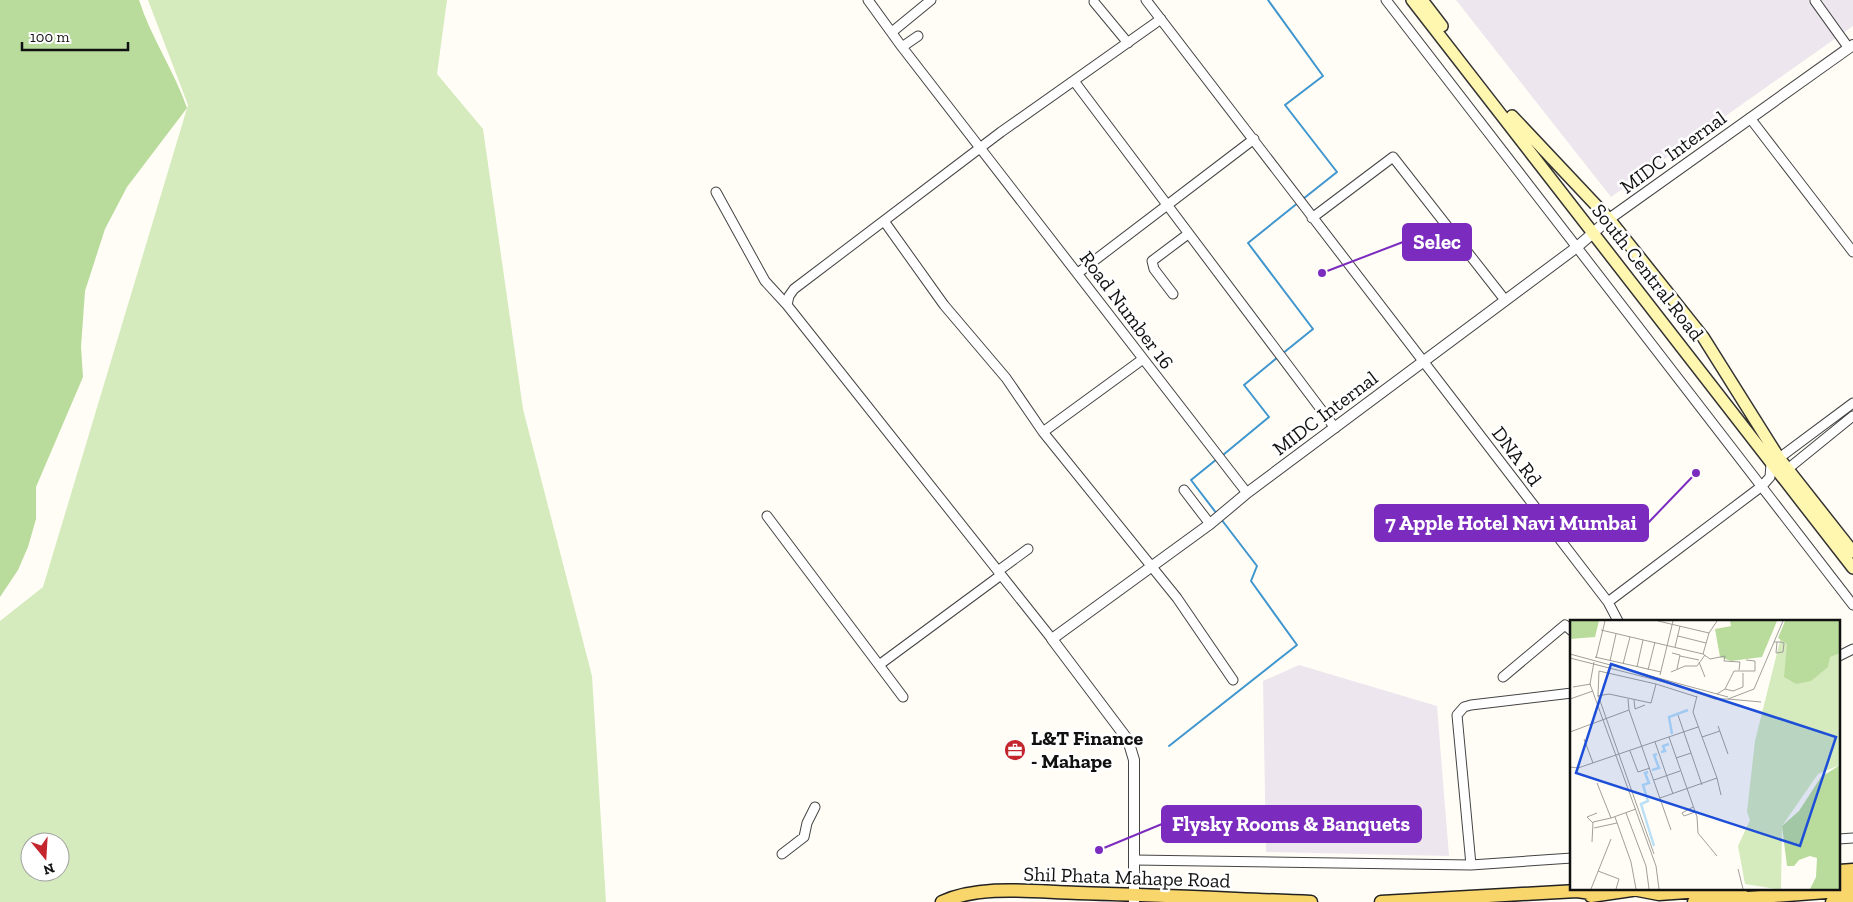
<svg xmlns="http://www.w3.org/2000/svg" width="1853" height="902" viewBox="0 0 1853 902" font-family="'Zilla Slab',serif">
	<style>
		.industrial { fill: #eee6ef }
		.green { fill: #d5ebbd; fill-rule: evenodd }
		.forest { fill: #b9dc9c }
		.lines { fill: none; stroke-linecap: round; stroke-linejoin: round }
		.stream { stroke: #3f96cf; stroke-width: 2 }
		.minor-casing { stroke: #444; stroke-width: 11 }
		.tertiary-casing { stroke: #444; stroke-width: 12 }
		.secondary-casing { stroke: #333; stroke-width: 14 }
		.primary-casing { stroke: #222; stroke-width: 15 }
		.minor { stroke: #fff; stroke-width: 9 }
		.tertiary { stroke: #fff; stroke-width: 10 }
		.secondary { stroke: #fff6b0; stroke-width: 11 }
		.primary { stroke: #f9d66b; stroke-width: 12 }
		.labels { text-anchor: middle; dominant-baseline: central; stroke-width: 5; stroke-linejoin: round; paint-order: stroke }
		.street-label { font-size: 20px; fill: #111; stroke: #fff }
		.poi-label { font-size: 20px; font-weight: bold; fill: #111; stroke: #fff; text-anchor: start }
		.inset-river { fill: none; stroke: #b9e0f7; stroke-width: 2.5 }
		.inset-road { fill: none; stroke: #a09f9a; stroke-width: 1 }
		.view { fill: #1d4ed8; fill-opacity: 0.15; stroke: #1d4ed8; stroke-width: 2.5 }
		.inset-edge { fill: none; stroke: #111; stroke-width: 2.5 }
		.leader { fill: none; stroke: #7b2cbf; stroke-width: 2 }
		.callout-dot { fill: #7b2cbf; stroke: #fff; stroke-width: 2 }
		.callout { fill: #7b2cbf; stroke: #7b2cbf; stroke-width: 2 }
		.callout-label { font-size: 21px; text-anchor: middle; font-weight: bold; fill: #fff }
	</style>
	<rect width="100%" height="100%" fill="#fffdf5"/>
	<!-- industrial -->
	<path class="industrial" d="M1456,0H1853V26L1611,197Z
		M1299,665L1437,706L1449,856L1266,852L1263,681Z"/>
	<!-- green -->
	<path class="green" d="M148,0H447L437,74L483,129L523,409L592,676L606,902H0V621L43,587L188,105ZM30,842H60V872H30Z"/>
	<!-- forest -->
	<path class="forest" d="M0,0H139C151,38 174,70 187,108L127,187L105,229L85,291L81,347L83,377L36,487V519L28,547L18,570L0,597Z"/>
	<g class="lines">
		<!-- stream -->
		<path class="stream" d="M1268,0L1323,76L1285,105L1337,172L1303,199
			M1282,354L1313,329L1248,243L1299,202
			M1223,455L1269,417L1244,385L1278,357
			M1217,514L1191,480L1217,459
			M1169,746L1297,645L1251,581L1257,566L1221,519"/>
		<!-- minor casing -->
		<g class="minor-casing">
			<path id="minor" d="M868,0L902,47L1247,493
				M1146,0L1608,602L1618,621
				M1386,0L1853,605
				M1815,1L1848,47
				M1094,2L1128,43
				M892,32L931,0
				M902,47L918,36
				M1074,81L1335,428
				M1750,118L1853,252
				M716,192L765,281L787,305
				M1312,218L1393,157L1505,300
				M884,221L944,305L1006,378L1043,432L1177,598L1233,680
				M1078,273L1254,139
				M1173,294L1154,269L1152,261L1188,234
				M1043,432L1143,359
				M1784,472L1853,416
				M1184,490L1210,524
				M767,516L903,697
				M998,571L1028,549
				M1608,602L1762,486L1770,477L1771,464L1853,403
				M1052,639L787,305L789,296L794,289L1001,132L1161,19
				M1839,656L1853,649
				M879,665L1001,575
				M1503,677L1565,625L1572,631
				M1839,839L1853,838
				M782,854L804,837L807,823L815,807
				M1134,860L1471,865L1572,858
				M1471,865L1457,715L1464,707L1471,705L1572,693"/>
		</g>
		<!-- tertiary casing -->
		<g class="tertiary-casing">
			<path id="tertiary" d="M1134,902V760L1128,740L1052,639L1210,524L1247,493L1577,247L1609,219L1853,45"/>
		</g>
		<!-- secondary casing -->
		<g class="secondary-casing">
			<path id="secondary" d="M1412,0L1853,568
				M1422,0L1442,26
				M1512,116L1609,219L1703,337L1779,458L1853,552"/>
		</g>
		<!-- primary casing -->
		<g class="primary-casing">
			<path id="primary" d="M1839,871L1853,870
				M1839,881L1853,880
				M1638,890L1659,894L1742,888
				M1591,896L1645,888
				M942,902C982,884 1035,892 1078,893C1156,895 1234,899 1311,902
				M1381,902L1577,891L1598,894
				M1694,902L1853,890
				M1832,902L1853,900"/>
		</g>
		<!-- minor -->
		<use href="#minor" class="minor"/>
		<!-- tertiary -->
		<use href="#tertiary" class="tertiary"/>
		<!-- secondary -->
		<use href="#secondary" class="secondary"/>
		<!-- primary -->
		<use href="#primary" class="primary"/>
	</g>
	<!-- icons -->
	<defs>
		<g id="office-disc" transform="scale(1.125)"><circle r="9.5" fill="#c4262e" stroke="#fff"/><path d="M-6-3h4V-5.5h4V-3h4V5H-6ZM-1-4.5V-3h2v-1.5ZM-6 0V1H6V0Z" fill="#fff"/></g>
	</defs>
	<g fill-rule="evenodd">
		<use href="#office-disc" x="1015" y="750"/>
	</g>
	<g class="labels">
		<!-- street labels -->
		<g class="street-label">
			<text transform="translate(1673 152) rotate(-36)">MIDC Internal</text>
			<text transform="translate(1648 272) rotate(52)">South Central Road</text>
			<text transform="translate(1127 310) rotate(53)">Road Number 16</text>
			<text transform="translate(1325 413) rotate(-37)">MIDC Internal</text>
			<text transform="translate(1517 456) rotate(53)">DNA Rd</text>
			<text transform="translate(1127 877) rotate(2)">Shil Phata Mahape Road</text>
		</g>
		<!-- poi labels -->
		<g class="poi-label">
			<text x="1031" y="738">L&amp;T Finance<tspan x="1031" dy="23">- Mahape</tspan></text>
		</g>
	</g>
	<!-- overview -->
	<g transform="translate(1570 620)">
		<rect width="270" height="270" fill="#fffdf5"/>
		<path d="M215,1H270V145L248,154L212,206L211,269H206L175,264L168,226L180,200L177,192L185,121Z" fill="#d5ebbd"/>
		<path d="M0,1H29L25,17L0,19ZM160,1H207L192,37L161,41L150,37L145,9L161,6ZM215,1H270V33L260,37L258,47L241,61L226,64L214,57L217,24L208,18ZM270,145V269H240L246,257L247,238L240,236L229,240L224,246H217L212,206L229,191L251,157Z" fill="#b9dc9c"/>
		<path class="inset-river" d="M102,114L99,97L118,90M91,132L95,131L93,126L99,124M82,150L89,148L84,135L87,134M78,152L75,153L79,163L73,165L78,181L71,184L84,226"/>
		<path class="inset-road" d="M88,1L139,13M31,10L133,34L140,39L155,36L154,41L170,42L169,50M108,16L136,23M204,22H211L214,23L213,32L206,33L207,22M105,27L110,6M102,33L110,35L107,49M0,34L158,77M133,34L139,13L147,1M110,36L129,40M25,37L91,52M0,38L102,64L145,79H158L184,69L213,1M26,38L35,1M40,41L46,14M24,42L20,64L86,246L89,269M129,42L135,57M53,44L60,17M115,46H127L135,35M67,47L73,20M78,50L85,22M101,52L115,46M90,55L103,1M3,67L21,64M155,69L163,71L173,67V53M147,74L155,69L164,51H185V41L176,40M27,76L39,74L81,83L86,64M0,79L23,71M58,79L59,90L101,210M158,79L191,82M64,80L65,89L75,85M108,95L132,165M148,106L158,134M0,112L59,90M99,117L127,197L128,213L147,236M132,117L150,111M14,119L23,143M85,122L103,174M60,131L68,152L80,148M106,138L121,133M0,147L8,148L128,107M147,158L151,175M84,160L110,151M27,163L41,198L66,189M90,178L147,158L123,92L127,76M123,187L112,193L114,196L125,192M56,193L76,246L79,269M45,197L61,242L66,269M23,203L17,197L27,193M24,208L47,203M22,222L23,202L41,198M84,234L28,75L29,51L86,64L127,77M168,249L173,269M28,251L49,259L46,269M21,269L41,219"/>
		<path class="view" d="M41,44L266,117L230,226L6,153Z"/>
		<rect width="270" height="270" class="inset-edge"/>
	</g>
	<!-- callouts -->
	<path class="leader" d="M1322 273L1403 242M1696 473L1648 523M1099 850L1162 824"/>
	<g class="callout-dot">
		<circle cx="1322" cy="273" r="5"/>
		<circle cx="1696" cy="473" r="5"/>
		<circle cx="1099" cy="850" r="5"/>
	</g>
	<g class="callout">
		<rect x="1403" y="224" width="68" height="36" rx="5"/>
		<rect x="1375" y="505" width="273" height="36" rx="5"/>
		<rect x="1162" y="806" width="259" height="36" rx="5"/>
	</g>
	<g class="callout-label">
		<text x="1437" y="249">Selec</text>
		<text x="1511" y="530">7 Apple Hotel Navi Mumbai</text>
		<text x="1291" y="831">Flysky Rooms &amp; Banquets</text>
	</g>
	<!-- north arrow -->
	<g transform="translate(45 857) rotate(162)"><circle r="24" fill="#ffffff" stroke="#a0a0a0"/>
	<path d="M0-4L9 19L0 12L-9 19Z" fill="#c4262e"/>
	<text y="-8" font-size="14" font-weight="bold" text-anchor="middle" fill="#111111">N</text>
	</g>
	<!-- scale -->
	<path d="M22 42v8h106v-8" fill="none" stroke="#111111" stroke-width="2.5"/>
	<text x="30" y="42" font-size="15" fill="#111111" stroke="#ffffff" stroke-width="4" paint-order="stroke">100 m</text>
</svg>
